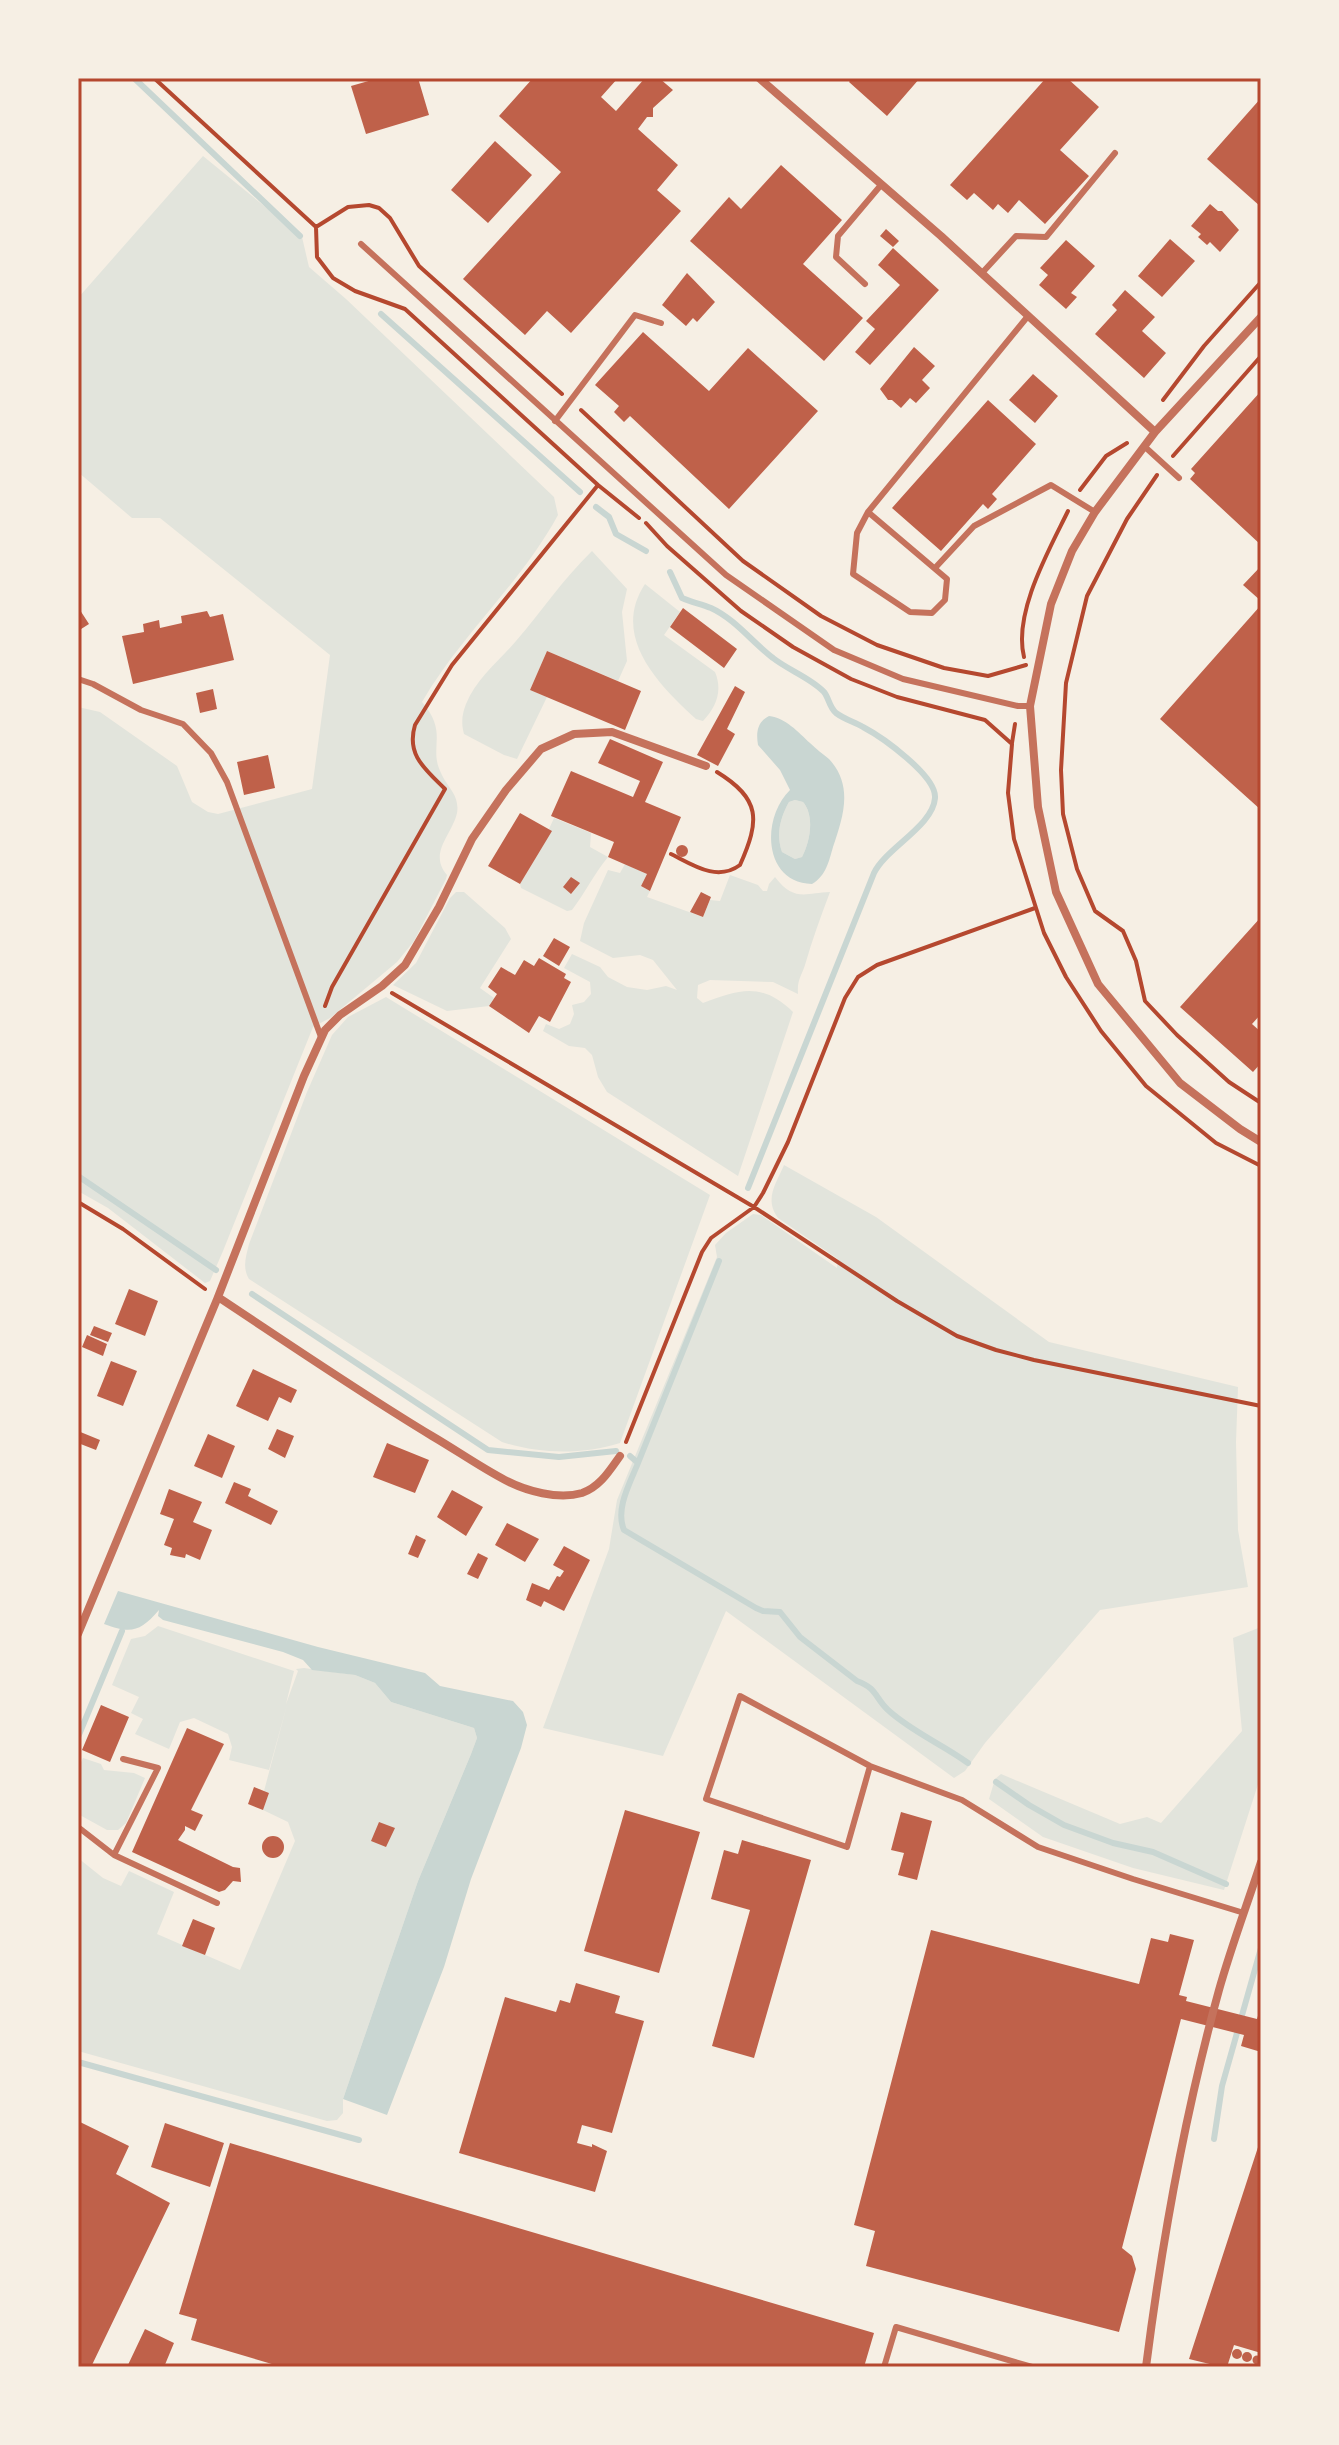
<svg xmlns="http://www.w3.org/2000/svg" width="1339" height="2445" viewBox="0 0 1339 2445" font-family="'Space Grotesk',sans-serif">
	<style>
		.green { fill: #e2e4dc }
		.water { fill: #c9d6d2; fill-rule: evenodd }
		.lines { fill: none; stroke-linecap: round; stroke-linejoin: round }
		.stream { stroke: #c9d6d2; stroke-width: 6 }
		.building { fill: #bf614a }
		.path { stroke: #b5482f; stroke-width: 4 }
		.service { stroke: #c5725c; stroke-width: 6 }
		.minor { stroke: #c5725c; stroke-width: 8 }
		.neatline { fill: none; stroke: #b5482f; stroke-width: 3 }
	</style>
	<rect width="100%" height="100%" fill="#f6efe4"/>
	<!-- green -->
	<path class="green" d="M203,156L302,237L309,267L346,299L554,497L558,515C521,583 461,635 422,702C449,733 428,747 441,773C447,787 460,795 457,813C452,835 428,853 447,875L446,879L414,941L397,962L330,1018L313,1027L223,1251L210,1281L205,1283L108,1208L78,1191V707L100,712L177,766L192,802L208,812L218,814L312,789L330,655L160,518H132L78,472V298Z
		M592,551L627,589L622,612L627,661L618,681L547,651L530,690L547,697L517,759L504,755L464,734C461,723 462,714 466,704C476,679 499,661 516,641C542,611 563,579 592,551Z
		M645,584L680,612L664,635L715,672C723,691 716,707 703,721L696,719C660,686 610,637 645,584Z
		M795,800L803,802C815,816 810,842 802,857L795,859L782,852C776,835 780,818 789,802Z
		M554,818L591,833L590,847L608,857C594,874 585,893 572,910L567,911L521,888L520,884L551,831L549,829Z
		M625,864L647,874L641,886L650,891L647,897L703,917L710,900L720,901L730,875L758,885L763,891H767L769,884L775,877C794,902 805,893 830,892C821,916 812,940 805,965C801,977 797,980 798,994L773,982L710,980L698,985L697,998L703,1003C740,989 762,982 793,1012L738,1176L607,1092L598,1077L592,1055L585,1048L569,1046L543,1031L546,1024L559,1029L570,1024L574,1014L572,1005L584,1002L591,994L590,982L564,968L572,954L600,967L608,977L627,987L647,990L666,986L677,990L653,960L640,955L613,958L580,941L584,923L608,870L620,873Z
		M456,892H464L505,928L511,939L480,988L494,998L489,1006L447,1011L393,985L416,963L450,898Z
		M386,997L710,1195L620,1443C582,1455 539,1454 502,1442L249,1279C242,1267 246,1257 249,1244L307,1092L332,1035L348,1017Z
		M784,1165L876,1217L1049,1342L1238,1387L1236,1442L1238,1530L1248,1587L1100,1610L985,1743L965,1771L954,1778L726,1611L663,1756L543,1728L609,1549L617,1500L717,1257L715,1245L726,1233L753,1214L761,1215L837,1268L838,1259L778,1218C764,1199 776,1184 784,1165Z
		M158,1626L294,1671L286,1704L298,1671L296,1669L304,1668L355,1675L375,1683L391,1702L474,1728L477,1738L471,1754L418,1881L343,2099V2113L337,2120L327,2121L78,2051V1858L103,1878L121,1886L129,1871L174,1892L157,1934L240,1970L295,1841L288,1822L263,1810L269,1793L264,1791L287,1705L269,1770L229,1760L232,1747L228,1734L194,1718L180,1722L169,1749L135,1734L143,1719L131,1713L139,1697L112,1685L131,1639L145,1636Z
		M1261,1627V1775L1224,1890L1133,1868L1043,1837L989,1799L995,1779L1001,1774L1120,1824L1147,1817L1161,1823L1242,1731L1233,1638Z
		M83,1758L101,1764L104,1770L134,1773L145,1778L126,1823L118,1830H107L78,1814V1769Z"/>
	<!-- water -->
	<path class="water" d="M769,716C786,718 798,732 810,743C816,749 823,754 829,759C854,786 843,817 833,847C829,861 826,876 812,884C763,883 761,818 790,790L780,770L758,745C756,733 757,722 769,716ZM795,800L803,802C815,816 810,842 802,857L795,859L782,852C776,835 780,818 789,802Z
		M118,1591L318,1647L425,1673L440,1686L513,1701L523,1712L527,1725L521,1748L471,1879L444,1967L387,2115L343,2099L418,1881L471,1754L477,1738L474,1728L391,1702L375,1683L355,1675L312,1670L303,1660L283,1652L163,1620L158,1616L159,1610C140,1632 131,1634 104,1624Z"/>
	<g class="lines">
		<!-- stream -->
		<path class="stream" d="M134,78L300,236
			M381,314L580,492
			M596,507L609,517L616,534L646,551
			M670,572L682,598C691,602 701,604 711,608C735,619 752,642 773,658C788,670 811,678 824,692C829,698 829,707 836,713C844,719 854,722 863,727C882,737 937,776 935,798C933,826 886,848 874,873L748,1188
			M78,1176L216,1270
			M252,1294L488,1450L559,1457L616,1451
			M630,1456L638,1463C630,1483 615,1509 624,1530L756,1608L763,1611L780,1612L800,1637L857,1681C877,1688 875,1698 888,1710C912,1732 942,1744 968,1763
			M638,1463L719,1261
			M78,1737L122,1631
			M996,1782L1029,1805L1064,1825L1113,1843L1153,1852L1226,1884
			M78,2062L359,2140
			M1214,2139L1222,2086L1261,1948"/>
	</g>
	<!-- building -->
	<path class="building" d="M379,78H418L429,115L366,134L351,86Z
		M533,78H618L601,97L616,111L645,78H659L673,90L653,108V117H647L638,129L678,165L657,190L681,211L571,333L547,311L525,335L463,279L561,172L499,116Z
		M852,78L853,79L920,78L887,116L849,82Z
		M1046,78H1067L1099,107L1060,150L1089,176L1045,224L1019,200L1008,213L998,204L993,210L974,193L967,200L950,185Z
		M1261,98V207L1207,159Z
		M495,141L532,175L488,223L451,190Z
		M781,165L842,220L803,264L863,318L824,361L690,241L729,197L741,209Z
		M1210,204L1218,211H1222L1239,230L1220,252L1210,242L1207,245L1198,237L1201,234L1191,226Z
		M886,229L899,241L893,247L880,236Z
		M1170,239L1195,261L1162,297L1138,276Z
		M1066,240L1095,266L1071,293L1077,297L1066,309L1039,285L1048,275L1040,268Z
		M893,248L939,290L870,365L855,352L875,329L866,321L900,285L878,265Z
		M687,273L715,302L697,322L693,318L686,326L662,305Z
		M1125,290L1155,317L1142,331L1166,353L1144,378L1095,334L1117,310L1112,305Z
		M643,332L709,391L748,348L818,411L729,509L630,416L624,422L614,412L619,406L595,385Z
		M914,347L935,366L922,380L930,388L916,403L910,398L901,408L892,400H888L880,389Z
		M1033,374L1058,396L1035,423L1009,400Z
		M1261,391L1260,531L1261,545L1190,479L1195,473L1191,469Z
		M988,400L1036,444L992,494L997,499L988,509L983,504L941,551L892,508Z
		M1261,566V601L1243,585Z
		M1261,605V810L1160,719Z
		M78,607L89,624L78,631Z
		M683,608L737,649L724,668L670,627Z
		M207,611L210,617L223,614L234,660L133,684L122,636L144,632L143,624L159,620L160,628L182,623L181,616Z
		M547,651L641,691L625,730L530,690Z
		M735,686L745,692L727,729L735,734L718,766L697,755Z
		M213,689L217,709L200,713L196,693Z
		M610,739L663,762L645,802L681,817L650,891L641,886L647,874L608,857L614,842L551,816L571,771L633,797L640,781L598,763Z
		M268,755L275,788L244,795L237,762Z
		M520,813L552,831L520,884L488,866Z
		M676 851a6 6 0 1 1 12 0a6 6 0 1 1-12 0Z
		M571,877L580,883L571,894L563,887Z
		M701,892L711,897L703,917L690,912Z
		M1261,917V1014L1252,1024L1261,1032V1063L1253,1072L1180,1007Z
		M554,938L570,947L559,966L543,956Z
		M539,958L566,974L564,978L571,982L550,1022L539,1016L529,1033L489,1006L497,994L488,987L501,967L515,975L524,960L534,966Z
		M129,1289L158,1301L145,1336L115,1324Z
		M94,1326L112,1333L108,1342L90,1335Z
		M87,1335L107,1344L103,1356L82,1347Z
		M111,1361L137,1371L123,1406L97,1396Z
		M253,1369L297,1390L291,1403L279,1397L268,1421L236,1406Z
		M277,1429L294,1436L285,1458L268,1449Z
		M78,1431L100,1440L96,1450L78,1443Z
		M208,1434L235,1446L222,1478L194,1466Z
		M387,1443L429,1460L415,1493L373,1477Z
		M234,1482L251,1489L248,1496L278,1511L271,1525L225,1503Z
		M169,1489L202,1502L193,1522L212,1530L200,1560L186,1554L185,1558L170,1555L172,1548L164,1545L174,1519L160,1514Z
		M452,1490L483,1507L466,1536L437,1517Z
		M507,1523L539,1539L525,1562L495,1545Z
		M416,1535L426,1540L418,1558L408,1554Z
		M564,1546L590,1560L564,1611L544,1601L541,1607L526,1600L532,1583L549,1590L557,1576L560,1577L564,1571L553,1565Z
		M478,1553L488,1558L478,1579L467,1574Z
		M101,1705L129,1717L110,1762L82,1750Z
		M187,1728L224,1744L191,1810L203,1815L195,1831L185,1826V1830L178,1840L233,1867L240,1868L241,1882L233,1881L225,1890L219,1892L132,1852Z
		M254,1787L269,1793L263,1810L248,1804Z
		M625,1810L700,1832L659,1973L584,1951Z
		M901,1812L932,1821L917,1880L898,1875L904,1853L891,1850Z
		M379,1822L395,1828L386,1847L371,1841Z
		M262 1847a11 11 0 1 1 22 0a11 11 0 1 1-22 0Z
		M742,1840L811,1860L754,2058L712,2046L750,1910L711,1899L724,1850L738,1854Z
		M193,1919L215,1928L205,1955L182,1946Z
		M931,1930L1139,1984L1151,1938L1168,1942L1170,1934L1194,1940L1179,1995L1187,1997L1186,2001L1257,2019L1261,2006V2052L1241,2046L1244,2035L1181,2019L1122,2248L1132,2256L1136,2269L1119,2332L866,2266L875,2231L854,2225Z
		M576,1983L620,1996L615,2013L644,2021L612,2133L582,2125L577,2143L592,2147V2144L607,2151L595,2192L459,2153L505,1997L556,2012L560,2000L570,2003Z
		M78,2121L129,2146L116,2174L170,2203L91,2367H78Z
		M165,2123L224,2143L210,2187L151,2167Z
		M1260,2141L1261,2353L1234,2345L1227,2367H1222L1189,2359Z
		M230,2143L874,2333L864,2367H282L191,2340L197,2319L179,2314Z
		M145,2329L174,2343L164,2367H127Z
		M1232 2354a5 5 0 1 1 10 0a5 5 0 1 1-10 0Z
		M1242 2357a5 5 0 1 1 10 0a5 5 0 1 1-10 0Z
		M1252.5 2360a4.5 4.5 0 1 1 9 0a4.5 4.5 0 1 1-9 0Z"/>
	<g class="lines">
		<!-- path -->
		<path class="path" d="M154,78L316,227L348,207L369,205L379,208L390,218L419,266L562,394
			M316,227L317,257L333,278L355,291L405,309L598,485L639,518
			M1163,400L1204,346L1261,282
			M581,410L743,561L821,616L877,645L944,668L988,676L1026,665
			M1173,456L1261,356
			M1157,475L1127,519L1087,596L1066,683L1061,770L1063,814L1077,869L1095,911L1123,931L1136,961L1145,1001L1177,1035L1229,1082L1261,1103
			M1080,490L1106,456L1127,443
			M646,523L667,546L741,611L793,647L851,679L897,697L985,720L1012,744L1008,793L1014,839L1044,933L1066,977L1101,1031L1146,1086L1216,1143L1261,1166
			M1024,657C1013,613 1049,550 1068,511
			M1012,743L1015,724
			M671,854C693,865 717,882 740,865C760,820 761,799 717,772
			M392,993L754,1207L897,1301L957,1336L996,1350L1034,1360L1261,1406
			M325,1006L332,987L445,789C425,769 406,755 415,725L452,665L598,485
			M78,1202L123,1229L205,1289
			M626,1442L702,1252L711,1238L754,1207L763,1193L788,1142L845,998L858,977L877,965L1035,908"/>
		<!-- service -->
		<path class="service" d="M361,244L726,575L834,650L903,679L1018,706H1030
			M982,273L1016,236L1046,237L1115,153
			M865,284L836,257L838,236L881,185
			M555,421L635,315L661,323
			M1144,446L1179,478
			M868,512L947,579L945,600L932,613L910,612L853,574L857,533L868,512L1028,316
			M935,568L974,526L1051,485L1095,512
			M78,679L93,684L141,710L183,724L211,753L227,782L321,1037
			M870,1766L847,1847L706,1799L740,1696L870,1766L962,1800L1038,1847L1133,1879L1244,1913
			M78,1827L114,1855L158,1768L123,1759
			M114,1855L217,1903
			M884,2367L896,2327L1032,2367"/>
		<!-- minor -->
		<path class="minor" d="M759,78L941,236L1155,432
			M1261,317L1155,432L1095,512L1072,551L1051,604L1030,706L1038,807L1056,892L1098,984L1180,1083L1240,1129L1261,1142
			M218,1297C289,1344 359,1392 432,1436C456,1450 480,1467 505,1480C526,1491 558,1500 582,1493C600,1487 610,1470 620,1456
			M78,1634L218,1297L304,1076L325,1030L340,1015L382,986L405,965L439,907L472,839L506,790L541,749L574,734L612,732L706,766
			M1146,2367C1162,2241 1185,2113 1219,1990C1231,1947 1247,1905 1261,1862"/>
	</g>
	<!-- border -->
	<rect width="1339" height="2445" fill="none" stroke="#f6efe4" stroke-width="160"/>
	<rect x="80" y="80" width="1179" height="2285" class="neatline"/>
</svg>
